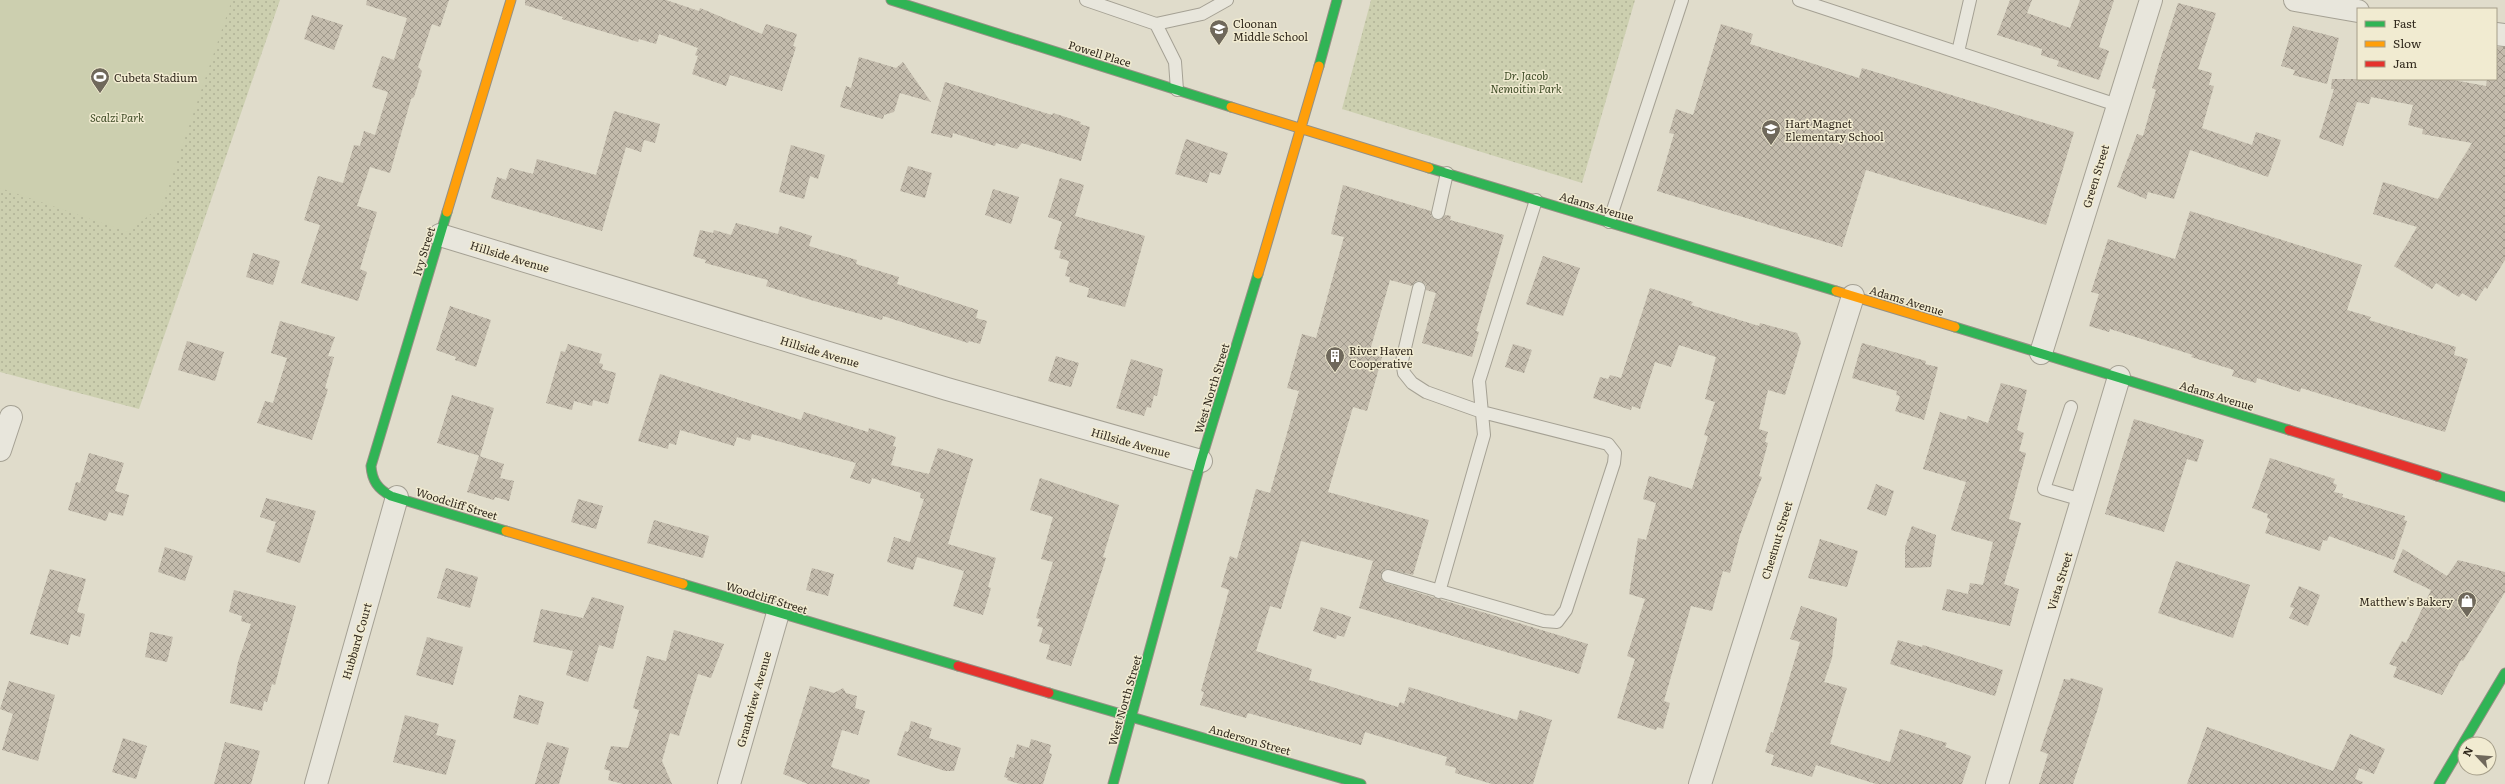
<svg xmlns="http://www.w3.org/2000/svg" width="2505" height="784" viewBox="0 0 2505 784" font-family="Literata,serif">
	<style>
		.grass { fill: url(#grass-dots) }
		.garden { fill: #cccfaf }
		.building { fill: url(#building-cross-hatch) }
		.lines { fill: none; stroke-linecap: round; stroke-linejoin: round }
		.lane-casing { stroke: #a5a194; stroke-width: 14 }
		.street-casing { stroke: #a5a194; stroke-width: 24 }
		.fast-casing { stroke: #959084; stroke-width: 11 }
		.slow-casing { stroke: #959084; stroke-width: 11 }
		.jam-casing { stroke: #959084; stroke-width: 11 }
		.lane { stroke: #e8e6dc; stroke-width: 12 }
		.street { stroke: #e8e6dc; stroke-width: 22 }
		.fast { stroke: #30b455; stroke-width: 9 }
		.slow { stroke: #ff9f0a; stroke-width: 9 }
		.jam { stroke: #e5322d; stroke-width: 9 }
		.labels { text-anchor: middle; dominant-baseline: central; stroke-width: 3; stroke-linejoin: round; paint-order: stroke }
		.poi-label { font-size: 11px; fill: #322a1e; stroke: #f1ebd1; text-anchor: start }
		.street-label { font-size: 11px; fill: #322a1e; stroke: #f1ebd1 }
		.park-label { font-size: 11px; font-style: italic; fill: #3f4c27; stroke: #f1ebd1 }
	</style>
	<defs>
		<pattern id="grass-dots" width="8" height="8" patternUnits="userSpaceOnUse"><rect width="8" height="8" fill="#cccfaf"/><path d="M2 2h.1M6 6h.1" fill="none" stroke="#b0b296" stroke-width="1.8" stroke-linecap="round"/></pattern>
		<pattern id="building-cross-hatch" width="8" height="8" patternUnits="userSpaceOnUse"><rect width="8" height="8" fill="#c3bbac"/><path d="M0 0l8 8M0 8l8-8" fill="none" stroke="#9f988b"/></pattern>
	</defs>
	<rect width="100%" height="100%" fill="#e0dccb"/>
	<!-- grass -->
	<path class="grass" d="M0,0H280L139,409L0,372Z
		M1371,0H1635L1582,183L1342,109Z"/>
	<!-- garden -->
	<path class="garden" d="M0,0H232L162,205L128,232L0,188Z"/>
	<!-- building -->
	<path class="building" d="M367,0H449L440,27L432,24L418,67L422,71L414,97L411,99L390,173L370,167L357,206L377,212L360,269L367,272L358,301L301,283L320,225L304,220L318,176L343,183L354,145L360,146L364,131L375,135L388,92L372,87L382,56L394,60L407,18L366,5Z
		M525,0H666L699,11L700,8L762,34L766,24L797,34L793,46L796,47L782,91L730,75L726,86L692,74L698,56L695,55L698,48L659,34L656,44L639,39L638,42L562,19L563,17L525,5Z
		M2010,0H2032L2027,13L2070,28L2080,0H2114L2099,47L2109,51L2099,80L2057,66L2059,61L2041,55L2042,49L1997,35Z
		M2178,3L2216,13L2198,69L2212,73L2209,85L2214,86L2202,128L2252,145L2256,132L2281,140L2268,177L2190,150L2174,199L2148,192L2146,199L2117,187L2137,134L2143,136L2156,90L2152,88L2160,60Z
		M312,15L343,25L334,50L304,39Z
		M1721,24L1753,34L1750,44L1859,78L1862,68L2074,132L2046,225L1866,170L1842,247L1657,191L1674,134L1669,133L1676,109L1693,115Z
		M2293,26L2339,38L2327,84L2293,75L2295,70L2281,66Z
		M2496,47H2505V260L2487,289L2485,287L2476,301L2462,293L2459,297L2436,283L2432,289L2394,266L2417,227L2373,214L2383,182L2438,199L2472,143L2422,134L2423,129L2408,125L2413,105L2371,97L2369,104L2357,102L2343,146L2319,138L2334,89H2331L2332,79H2448L2486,86L2487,79H2496Z
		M859,57L896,68L903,62L931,102L900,93L894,112L884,115L883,119L840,107L846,86L851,88Z
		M945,82L1052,115L1053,113L1081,122L1080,124L1090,127L1081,161L1022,143L1017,149L996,143L995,146L953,133L952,138L931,133Z
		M614,111L660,124L655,143L644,140L641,152L626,147L602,231L491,198L497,177L506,180L510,168L533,174L537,159L596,175Z
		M1186,139L1228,153L1220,175L1210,172L1207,183L1175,174Z
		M791,145L825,155L818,179L810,176L804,199L779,192Z
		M908,166L932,173L925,198L900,191Z
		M1060,178L1084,185L1075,216L1145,236L1125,307L1087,297L1089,288L1069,282L1070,277L1065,276L1069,261L1059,258L1061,251L1054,249L1062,222L1048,217Z
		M1343,185L1431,211V216L1436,220H1441L1445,215L1451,216L1450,220L1504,235L1476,331L1479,332L1472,357L1422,343L1436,293L1426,290V285L1421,281H1416L1412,286L1390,280L1369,354L1382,357L1367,411L1353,407L1328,492L1429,520L1413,575L1386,569L1383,571L1381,577L1386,583L1588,644L1579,674L1359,608L1373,561L1301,541L1281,609L1270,606L1256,651L1312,669L1309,680L1398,707L1400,702L1404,704L1409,687L1517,720L1520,710L1552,720L1533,784H1492L1455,773L1456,768L1445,765L1447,757L1365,732L1361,745L1248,713L1246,718L1200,705L1204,692L1201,691L1229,590L1221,587L1230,556L1237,559L1256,489L1270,493L1299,391L1287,388L1302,334L1316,338L1344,237L1331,234Z
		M993,189L1019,197L1011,224L985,215Z
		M2190,211L2362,265L2347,310L2371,317L2369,320L2456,347L2454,355L2468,359L2445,432L2301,388L2300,392L2257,378L2256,383L2232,376L2234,370L2191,357L2193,355L2110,329L2109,332L2089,326L2099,294L2091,292L2108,239L2175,259Z
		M736,223L778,234L780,226L812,236L809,246L857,260L856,264L899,277L897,284L978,310L976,318L987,321L980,344L969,341L968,343L883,316L882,320L814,301L766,286L768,280L705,263L706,260L693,256L700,230L713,233L714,230L731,235Z
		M253,253L280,261L273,285L246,277Z
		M1543,256L1580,268L1563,316L1526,304Z
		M1650,288L1693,302L1691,305L1759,326L1760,323L1797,333L1801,342L1785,395L1768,390L1759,429L1768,432L1765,442L1768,443L1759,476L1762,477L1740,535L1730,573L1723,571L1712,611L1691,606L1664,701L1670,703L1663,729L1657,727L1656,730L1617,718L1635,659L1627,656L1645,599L1629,594L1638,538L1646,540L1656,503L1643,499L1649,476L1692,489L1708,436L1704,435L1715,402L1705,399L1716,357L1679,345L1671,367L1655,362L1640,409L1632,406L1631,410L1593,398L1600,377L1608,379L1610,375L1621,378Z
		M450,306L491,320L476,367L455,360L456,357L436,350Z
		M280,321L335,337L328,356L334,357L325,388L328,389L312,440L257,423L265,401L273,403L287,358L271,353Z
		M187,341L224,352L215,381L178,370Z
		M1862,343L1926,361L1925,364L1938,367L1924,420L1895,411L1900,396L1896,395L1897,391L1852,378Z
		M568,344L602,354L599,363L603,364L602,369L616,373L608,404L593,400L592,406L574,401L572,410L546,403L561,351L565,352Z
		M1513,344L1532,350L1524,373L1505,367Z
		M1056,356L1079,363L1071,387L1048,381Z
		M1131,359L1163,369L1157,396L1154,395L1151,408L1147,407L1144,416L1116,408Z
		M660,374L801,420L804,412L868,432L869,428L896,437L893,446L896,447L891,465L929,474L938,448L973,459L948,544L996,558L988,587L991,588L983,615L953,606L964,571L917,557L913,570L887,562L894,537L910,542L924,499L920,498L921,493L872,478L870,484L850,478L856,463L752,434L750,441L737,437L734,446L680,430L676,445L669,443L668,449L638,441Z
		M2001,383L2027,390L2017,430L2024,433L2019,451L2026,453L2009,519L2021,523L2004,584L2019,589L2010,626L1942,610L1947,589L1968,594L1970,583L1983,585L1993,542L1951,530L1966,482L1923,469L1940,412L1966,420L1968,416L1988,423Z
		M452,395L494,408L480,456L437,443Z
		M2134,419L2204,440L2197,462L2187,459L2164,532L2105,514Z
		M89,453L124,463L115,491L129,495L123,516L109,512L106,521L68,510L76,482L80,483Z
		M479,456L504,464L500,478L514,481L509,501L495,497L494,500L467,492Z
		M2270,458L2335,479L2333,483L2337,485L2334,492L2343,494L2342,497L2405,516L2404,520L2407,521L2394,560L2329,536L2327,541L2323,540L2320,551L2265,533L2270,519L2267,518L2268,514L2252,508Z
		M1040,478L1119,505L1103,557L1106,558L1071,666L1046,659L1050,645L1039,642L1043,628L1037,626L1040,619L1036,618L1053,562L1041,559L1053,517L1030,510Z
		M1876,484L1894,491L1886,516L1867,509Z
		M266,498L316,511L300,563L266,552L276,522L260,517Z
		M578,499L603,506L596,529L571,522Z
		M654,520L709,536L703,558L647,543Z
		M1912,526L1936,535L1931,567L1905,568V547Z
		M1820,539L1858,551L1847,587L1808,578Z
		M165,547L193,556L185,581L158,572Z
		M2403,549L2447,576L2458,560L2505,572V592L2463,661L2461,660L2442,695L2393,677L2397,667L2389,664L2402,641L2406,643L2431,590L2393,572Z
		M2176,561L2250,585L2233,638L2158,613Z
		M446,568L478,577L470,608L437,598Z
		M812,568L834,574L828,596L806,590Z
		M50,569L86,579L77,612L85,614L80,637L71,634L68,645L30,634Z
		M2299,586L2320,595L2308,626L2289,618L2294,608L2290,607Z
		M234,590L296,606L275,685L272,684L267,702L264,701L262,711L230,703L238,662L251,624L241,621L242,616L229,612Z
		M592,597L624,606L613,649L599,645L588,682L566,675L573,651L533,642L541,609L583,618Z
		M1801,606L1837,618L1832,658L1824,682L1847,688L1830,744L1890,762L1900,729L1947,743L1945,747L1971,756L1962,784H1876L1816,765L1812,777L1771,765L1774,755L1765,752L1771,732L1773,733L1800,642L1790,639Z
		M1321,607L1351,617L1344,637L1337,635L1336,639L1313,631Z
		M674,630L724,644L711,678L698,674L679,736L670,733L662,761L672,784H623L608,780L610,771L604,769L611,746L628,748L639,710L633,708L647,656L666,661Z
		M150,632L173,637L167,662L145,657Z
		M427,637L463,647L453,685L416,675Z
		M1898,640L1922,647L1923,645L2003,670L1995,696L1890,664Z
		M2071,678L2103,688L2098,708L2073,784H2039L2048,754L2040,751L2064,679L2070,680Z
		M9,681L55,695L38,761L2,750L13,714L0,709Z
		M810,686L834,693L843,688L846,693L857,696L855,708L865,711L858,735L842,730L831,767L870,780L869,784H808L783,774Z
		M519,695L544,702L538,725L513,718Z
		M405,715L439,724L436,735L456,740L446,775L393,762Z
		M911,721L932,728L929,738L961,748L954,771H945L897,755L905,731L908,732Z
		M2207,727L2333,771L2350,734L2385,749L2374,774L2359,768L2355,779L2363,782L2362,784H2187Z
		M123,738L147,746L136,779L112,772Z
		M1031,739L1051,745L1049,753L1052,754L1043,784H1020L1007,780L1008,778L1004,777L1010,757L1014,758L1017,744L1029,748Z
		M225,742L260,751L251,784H214Z
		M547,742L569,748L559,784H535Z"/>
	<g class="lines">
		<!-- lane casing -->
		<g class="lane-casing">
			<path id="lane" d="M1086,0L1156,24L1175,62L1177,90
				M1799,0L2117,105
				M1156,24L1202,14L1227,0
				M1958,52L1970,0
				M1438,213L1447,173
				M1609,222L1682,0
				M2071,407L2044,489L2082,500
				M1388,576L1544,621L1557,622L1566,610L1614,463L1615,453L1608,444L1482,412L1426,392L1412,383L1404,373L1402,361L1419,288
				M1439,592L1484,435L1479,381L1536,200"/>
		</g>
		<!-- street casing -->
		<g class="street-casing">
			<path id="street" d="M2295,0L2358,11
				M2496,34L2505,35
				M440,235L947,389L1201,461
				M2041,353L2151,0
				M0,450L11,417
				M316,784L397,497
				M729,784L778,613
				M1700,784L1853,296
				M1997,784L2119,377"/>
		</g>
		<!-- fast casing -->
		<g class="fast-casing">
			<path id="fast" d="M891,0L1231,107
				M1319,66L1337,0
				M1429,168L1836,291
				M447,212L371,466C372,481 378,489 391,496L506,531
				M1955,327L2289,430
				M2437,476L2505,497
				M683,584L958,666
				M1049,693L1361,784
				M1113,784L1201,461L1258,274
				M2439,784L2505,673"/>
		</g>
		<!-- slow casing -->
		<g class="slow-casing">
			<path id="slow" d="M1231,107L1429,168
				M447,212L511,0
				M1258,274L1319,66
				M1836,291L1955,327
				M506,531L683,584"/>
		</g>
		<!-- jam casing -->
		<g class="jam-casing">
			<path id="jam" d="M2289,430L2437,476
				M958,666L1049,693"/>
		</g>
		<!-- lane -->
		<use href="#lane" class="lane"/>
		<!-- street -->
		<use href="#street" class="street"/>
		<!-- fast -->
		<use href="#fast" class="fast"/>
		<!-- slow -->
		<use href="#slow" class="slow"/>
		<!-- jam -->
		<use href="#jam" class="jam"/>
	</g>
	<!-- icons -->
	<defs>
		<g id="school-pin" transform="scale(1)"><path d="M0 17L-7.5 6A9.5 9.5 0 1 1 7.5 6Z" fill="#6f685b" stroke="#f1ebd1"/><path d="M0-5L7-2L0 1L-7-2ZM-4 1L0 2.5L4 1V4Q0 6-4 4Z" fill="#fff"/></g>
		<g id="stadium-pin" transform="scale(1)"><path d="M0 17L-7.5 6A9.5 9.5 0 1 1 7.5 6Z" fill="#6f685b" stroke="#f1ebd1"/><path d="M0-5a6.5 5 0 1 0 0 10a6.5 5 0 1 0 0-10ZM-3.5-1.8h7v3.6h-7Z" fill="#fff"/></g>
		<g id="building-pin" transform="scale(1)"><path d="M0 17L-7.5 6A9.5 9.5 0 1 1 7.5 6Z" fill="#6f685b" stroke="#f1ebd1"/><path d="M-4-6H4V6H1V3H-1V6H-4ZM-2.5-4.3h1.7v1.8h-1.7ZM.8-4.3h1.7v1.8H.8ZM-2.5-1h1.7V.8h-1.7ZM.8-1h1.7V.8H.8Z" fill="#fff"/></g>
		<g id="shop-pin" transform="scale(1)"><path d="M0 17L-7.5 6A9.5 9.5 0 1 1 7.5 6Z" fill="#6f685b" stroke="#f1ebd1"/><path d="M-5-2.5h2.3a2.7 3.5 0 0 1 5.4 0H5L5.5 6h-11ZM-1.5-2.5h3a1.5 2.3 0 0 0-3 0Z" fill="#fff"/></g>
	</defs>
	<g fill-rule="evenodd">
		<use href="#school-pin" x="1219" y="29"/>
		<use href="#stadium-pin" x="100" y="77"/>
		<use href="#school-pin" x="1771" y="129"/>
		<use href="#building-pin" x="1335" y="356"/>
		<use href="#shop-pin" x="2467" y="601"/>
	</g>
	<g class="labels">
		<!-- poi labels -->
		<g class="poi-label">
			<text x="1233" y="23">Cloonan<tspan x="1233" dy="13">Middle School</tspan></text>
			<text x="114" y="77">Cubeta Stadium</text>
			<text x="1785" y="123">Hart Magnet<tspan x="1785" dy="13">Elementary School</tspan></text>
			<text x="1349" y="350">River Haven<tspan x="1349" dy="13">Cooperative</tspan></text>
			<text x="2453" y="601" text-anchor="end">Matthew's Bakery</text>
		</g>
		<!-- street labels -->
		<g class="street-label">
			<text transform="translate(1100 53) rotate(17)">Powell Place</text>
			<text transform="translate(2095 176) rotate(-73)">Green Street</text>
			<text transform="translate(1597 206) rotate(17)">Adams Avenue</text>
			<text transform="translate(423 251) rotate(-73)">Ivy Street</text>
			<text transform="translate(510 256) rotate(17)">Hillside Avenue</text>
			<text transform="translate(1907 300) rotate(17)">Adams Avenue</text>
			<text transform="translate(820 351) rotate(17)">Hillside Avenue</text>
			<text transform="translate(1211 388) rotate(-73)">West North Street</text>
			<text transform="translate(2217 395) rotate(17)">Adams Avenue</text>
			<text transform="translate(1131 442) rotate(16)">Hillside Avenue</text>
			<text transform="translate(457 503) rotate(17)">Woodcliff Street</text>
			<text transform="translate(1776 540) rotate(-73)">Chestnut Street</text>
			<text transform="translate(2059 581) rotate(-73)">Vista Street</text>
			<text transform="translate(767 597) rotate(17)">Woodcliff Street</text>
			<text transform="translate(356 641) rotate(-74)">Hubbard Court</text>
			<text transform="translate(753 699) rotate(-74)">Grandview Avenue</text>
			<text transform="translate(1124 700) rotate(-74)">West North Street</text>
			<text transform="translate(1250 739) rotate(16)">Anderson Street</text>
		</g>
		<!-- park labels -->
		<g class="park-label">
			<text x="1526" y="75">Dr. Jacob<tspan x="1526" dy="13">Nemoitin Park</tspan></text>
			<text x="117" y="117">Scalzi Park</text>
		</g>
	</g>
	<!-- legend -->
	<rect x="2357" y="8" width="140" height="72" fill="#f1ebd1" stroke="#a59e89"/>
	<rect x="2365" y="21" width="20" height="6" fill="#30b455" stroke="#a59e89"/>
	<text x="2393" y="28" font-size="12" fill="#322a1e">Fast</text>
	<rect x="2365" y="41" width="20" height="6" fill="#ff9f0a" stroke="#a59e89"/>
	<text x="2393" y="48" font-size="12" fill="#322a1e">Slow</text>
	<rect x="2365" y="61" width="20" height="6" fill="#e5322d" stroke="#a59e89"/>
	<text x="2393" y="68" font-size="12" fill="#322a1e">Jam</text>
	<!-- north arrow -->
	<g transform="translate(2477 756) rotate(296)"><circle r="19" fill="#f1ebd1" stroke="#a59e89"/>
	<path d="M0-3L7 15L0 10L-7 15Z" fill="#6f685b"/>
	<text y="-6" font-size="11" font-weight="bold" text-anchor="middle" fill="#322a1e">N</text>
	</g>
</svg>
